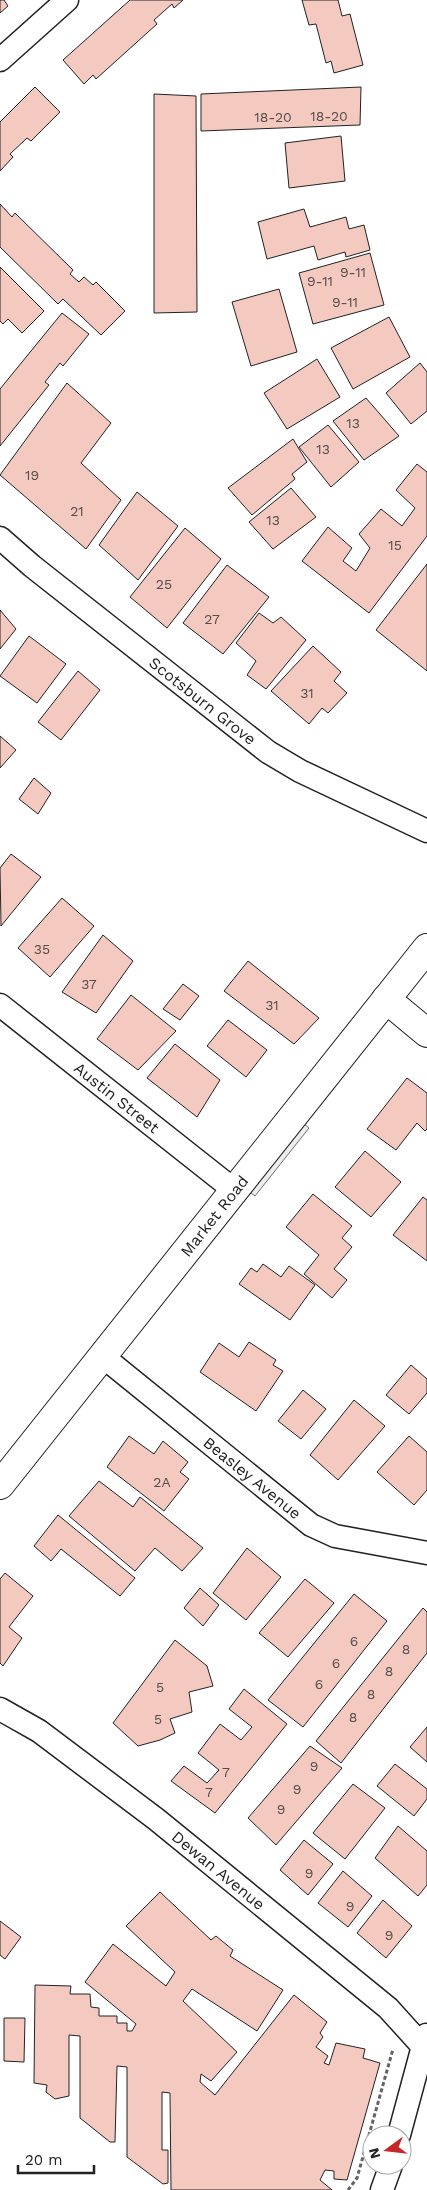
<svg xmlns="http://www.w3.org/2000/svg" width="427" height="2190" viewBox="0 0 427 2190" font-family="'Work Sans',sans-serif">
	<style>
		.parking { fill: #ededed; stroke: #6f6f6f }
		.building { fill: #f3c9c0; stroke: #222 }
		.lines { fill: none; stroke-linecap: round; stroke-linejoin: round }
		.minor-casing { stroke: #222; stroke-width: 25 }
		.tertiary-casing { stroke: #222; stroke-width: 30 }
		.path { stroke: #646464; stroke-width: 3; stroke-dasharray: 4 2.5; stroke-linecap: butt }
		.minor { stroke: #fff; stroke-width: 22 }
		.tertiary { stroke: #fff; stroke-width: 28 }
		.labels { text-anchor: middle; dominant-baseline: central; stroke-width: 4; stroke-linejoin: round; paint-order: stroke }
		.number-label { font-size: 14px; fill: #564c4a }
		.street-label { font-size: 16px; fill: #222; stroke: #fff }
	</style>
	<rect width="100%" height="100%" fill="#fff"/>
	<!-- parking -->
	<path class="parking" d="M303,1123L309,1128L255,1196L248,1191Z"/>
	<!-- building -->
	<path class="building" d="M0,0H4L8,6L0,13Z
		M130,0H183L174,8L172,4L154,20L157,24L96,79L93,75L84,84L63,60Z
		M302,0H338L342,16L350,14L363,65L334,73L331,61L326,63L316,24L309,25Z
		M35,87L60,112L31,141L27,138L10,154L13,157L0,171V122Z
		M361,87L360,125L201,131V94Z
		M154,94L196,96L197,312L154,313Z
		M341,136L345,181L289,188L285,143Z
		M0,204L12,217L15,213L73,270L70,274L79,282L84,277L93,285L96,282L125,311L101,335L63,299L58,304L0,247Z
		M304,209L310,227L346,217L349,229L364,225L370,250L346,257L345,252L318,260L314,246L267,259L258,222Z
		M370,253L384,305L313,324L299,273Z
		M0,267L44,311L22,333L8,319L3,324L0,321Z
		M279,289L297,352L251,366L232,302Z
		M62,313L89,334L63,366L60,363L45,382L49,385L0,446V389Z
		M389,317L410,357L353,389L331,348Z
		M317,359L340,397L287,429L264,393Z
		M420,363L427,372V411L411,424L386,393Z
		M67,383L111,423L81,463L121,500L86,549L0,475Z
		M366,398L399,436L364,460L333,421Z
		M328,425L359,462L331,487L299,447Z
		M293,439L307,462L292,474L295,479L252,515L228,488Z
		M417,464L427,472V536L369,613L302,561L328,527L352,548L343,561L356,571L370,548L359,534L381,509L402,526L415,508L396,490Z
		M291,488L316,517L273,549L249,522Z
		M137,492L178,526L138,580L99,545Z
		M185,528L221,559L167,628L130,597Z
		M427,564V671L376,630Z
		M227,565L269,597L223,654L183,623Z
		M0,610L16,629L0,649Z
		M259,613L273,623L281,617L306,640L266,689L247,675L256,661L236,643Z
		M29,636L66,664L37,703L0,676Z
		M313,646L341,672L334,681L347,693L328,713L322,708L309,724L271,691Z
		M78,671L100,690L61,740L38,722Z
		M0,736L16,750L0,768Z
		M34,778L51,793L38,814L19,799Z
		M11,854L41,877L1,926L0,868Z
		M62,898L94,926L50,977L18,948Z
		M103,935L133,961L96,1013L62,992Z
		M248,961L319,1018L294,1044L224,991Z
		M183,984L199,996L180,1020L163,1009Z
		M131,995L176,1031L138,1070L97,1039Z
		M228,1020L267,1050L246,1077L207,1046Z
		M175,1044L220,1080L197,1117L147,1078Z
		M407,1078L427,1093V1129L425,1131L417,1123L396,1150L367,1129Z
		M365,1151L401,1182L371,1217L335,1187Z
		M313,1194L352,1226L342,1238L352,1247L334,1269L347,1280L332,1298L304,1274L319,1255L286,1227Z
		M423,1197L427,1200V1261L393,1235Z
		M263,1264L281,1277L289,1266L315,1285L290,1320L239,1284L251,1268L257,1272Z
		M249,1342L276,1360L273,1365L283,1371L256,1411L200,1372L219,1343L239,1357Z
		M411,1365L427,1379V1393L409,1414L386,1395Z
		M303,1390L326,1409L301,1439L278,1421Z
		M354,1400L385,1426L338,1480L310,1455Z
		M129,1436L154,1454L163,1441L188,1462L180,1472L189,1479L164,1511L107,1467Z
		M409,1436L427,1452V1490L414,1505L377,1472Z
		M99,1481L133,1507L140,1497L203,1548L182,1571L155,1548L135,1571L69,1516Z
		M58,1515L135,1578L120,1596L61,1549L51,1561L34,1546Z
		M247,1548L281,1577L246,1620L213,1593Z
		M5,1573L33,1596L9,1627L22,1638L3,1666L0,1663V1579Z
		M305,1579L334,1603L288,1657L259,1633Z
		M200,1588L219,1605L203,1626L184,1608Z
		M354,1594L387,1621L303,1727L268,1700Z
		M423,1608L427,1612V1653L341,1763L316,1741Z
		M175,1640L207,1666L213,1686L189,1692L192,1712L170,1719L175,1733L160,1740L138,1746L113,1723Z
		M244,1689L287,1724L215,1813L171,1781L184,1766L207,1783L219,1770L198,1753L220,1724L241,1740L252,1727L229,1709Z
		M427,1727V1762L410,1747Z
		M310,1746L342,1768L276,1845L248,1818Z
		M395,1764L427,1789V1799L414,1816L377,1786Z
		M353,1784L385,1808L345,1859L313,1833Z
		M398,1826L427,1851V1885L418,1896L375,1858Z
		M304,1840L333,1864L308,1895L280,1870Z
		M343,1871L372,1896L348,1927L318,1903Z
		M160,1892L211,1940L216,1936L233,1950L230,1956L283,1990L257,2031L192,1989L183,2001L237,2052L211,2081L201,2074L200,2082L215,2095L294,1995L327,2022L320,2033L323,2037L316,2047L328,2056L324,2063L329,2065L336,2043L365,2049L363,2058L380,2063L347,2180L334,2179V2171L325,2170L320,2180L332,2190H171L170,2093L162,2092V2150H168V2183L163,2184L127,2157V2067L117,2066L115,2142H110L80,2118V2036L69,2035V2096L55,2099L46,2092L47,2085L34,2083L35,1985L71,1986L70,1994H90L91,2007L99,2008V2016H117V2023H127V2031H132L136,2024L85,1982L113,1944L166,1986L175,1972L126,1926Z
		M383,1900L412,1926L386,1958L357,1933Z
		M0,1921L21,1937L5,1959L0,1955Z
		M4,2018H25L24,2062L4,2061Z"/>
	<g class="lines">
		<!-- minor casing -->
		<g class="minor-casing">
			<g id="minor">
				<path d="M0,60L67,0"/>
				<path id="s1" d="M0,538L32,566L268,752L300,771L427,831"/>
				<path id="s2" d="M0,1005L234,1190"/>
				<path id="s3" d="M101,1355L311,1525L335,1536L427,1553"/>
				<path id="s4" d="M0,1709L39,1731L156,1819L388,2008L427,2051"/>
				<path d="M399,2135L426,2035"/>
				<path d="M382,2190L391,2165"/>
			</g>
		</g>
		<!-- tertiary casing -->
		<g class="tertiary-casing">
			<g id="tertiary">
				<path d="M386,999L427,1033"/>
				<path id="s5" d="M0,1485L427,948"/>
			</g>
		</g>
		<!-- path -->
		<path class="path" d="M348,2190L357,2178L393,2049"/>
		<!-- minor -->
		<use href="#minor" class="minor"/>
		<!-- tertiary -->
		<use href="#tertiary" class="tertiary"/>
	</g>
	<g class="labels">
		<!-- number labels -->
		<g class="number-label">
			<text x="329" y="116">18-20</text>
			<text x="273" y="117">18-20</text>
			<text x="353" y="272">9-11</text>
			<text x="320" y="281">9-11</text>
			<text x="345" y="302">9-11</text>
			<text x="353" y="423">13</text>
			<text x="323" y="449">13</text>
			<text x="32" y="475">19</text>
			<text x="77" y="511">21</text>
			<text x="273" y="520">13</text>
			<text x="395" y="545">15</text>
			<text x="164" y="584">25</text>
			<text x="212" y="619">27</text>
			<text x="307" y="693">31</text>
			<text x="42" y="949">35</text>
			<text x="89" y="984">37</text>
			<text x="272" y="1005">31</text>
			<text x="162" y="1482">2A</text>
			<text x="354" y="1641">6</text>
			<text x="406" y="1649">8</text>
			<text x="336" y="1663">6</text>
			<text x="389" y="1671">8</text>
			<text x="319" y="1684">6</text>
			<text x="160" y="1687">5</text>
			<text x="371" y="1694">8</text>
			<text x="353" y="1717">8</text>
			<text x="158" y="1719">5</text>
			<text x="314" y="1766">9</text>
			<text x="226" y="1772">7</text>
			<text x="297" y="1789">9</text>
			<text x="209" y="1792">7</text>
			<text x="281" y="1809">9</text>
			<text x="309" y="1873">9</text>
			<text x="350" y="1906">9</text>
			<text x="389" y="1935">9</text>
		</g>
		<!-- street labels -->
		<g class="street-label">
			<text stroke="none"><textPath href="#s1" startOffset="260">Scotsburn Grove</textPath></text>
			<text stroke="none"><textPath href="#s2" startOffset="149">Austin Street</textPath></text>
			<text stroke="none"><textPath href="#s5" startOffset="344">Market Road</textPath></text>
			<text stroke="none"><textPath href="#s3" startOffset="195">Beasley Avenue</textPath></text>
			<text stroke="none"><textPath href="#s4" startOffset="272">Dewan Avenue</textPath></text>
		</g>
	</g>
	<!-- north arrow -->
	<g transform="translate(387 2150) rotate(255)"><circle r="24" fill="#ffffff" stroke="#a7a7a7"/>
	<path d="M0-4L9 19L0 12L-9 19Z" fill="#c62828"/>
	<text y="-8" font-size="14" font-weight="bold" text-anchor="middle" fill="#222222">N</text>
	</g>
	<!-- scale -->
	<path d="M18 2165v8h76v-8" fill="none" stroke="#222222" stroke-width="2.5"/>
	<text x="25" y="2165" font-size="15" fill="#222222" stroke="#ffffff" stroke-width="4" paint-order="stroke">20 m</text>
</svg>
